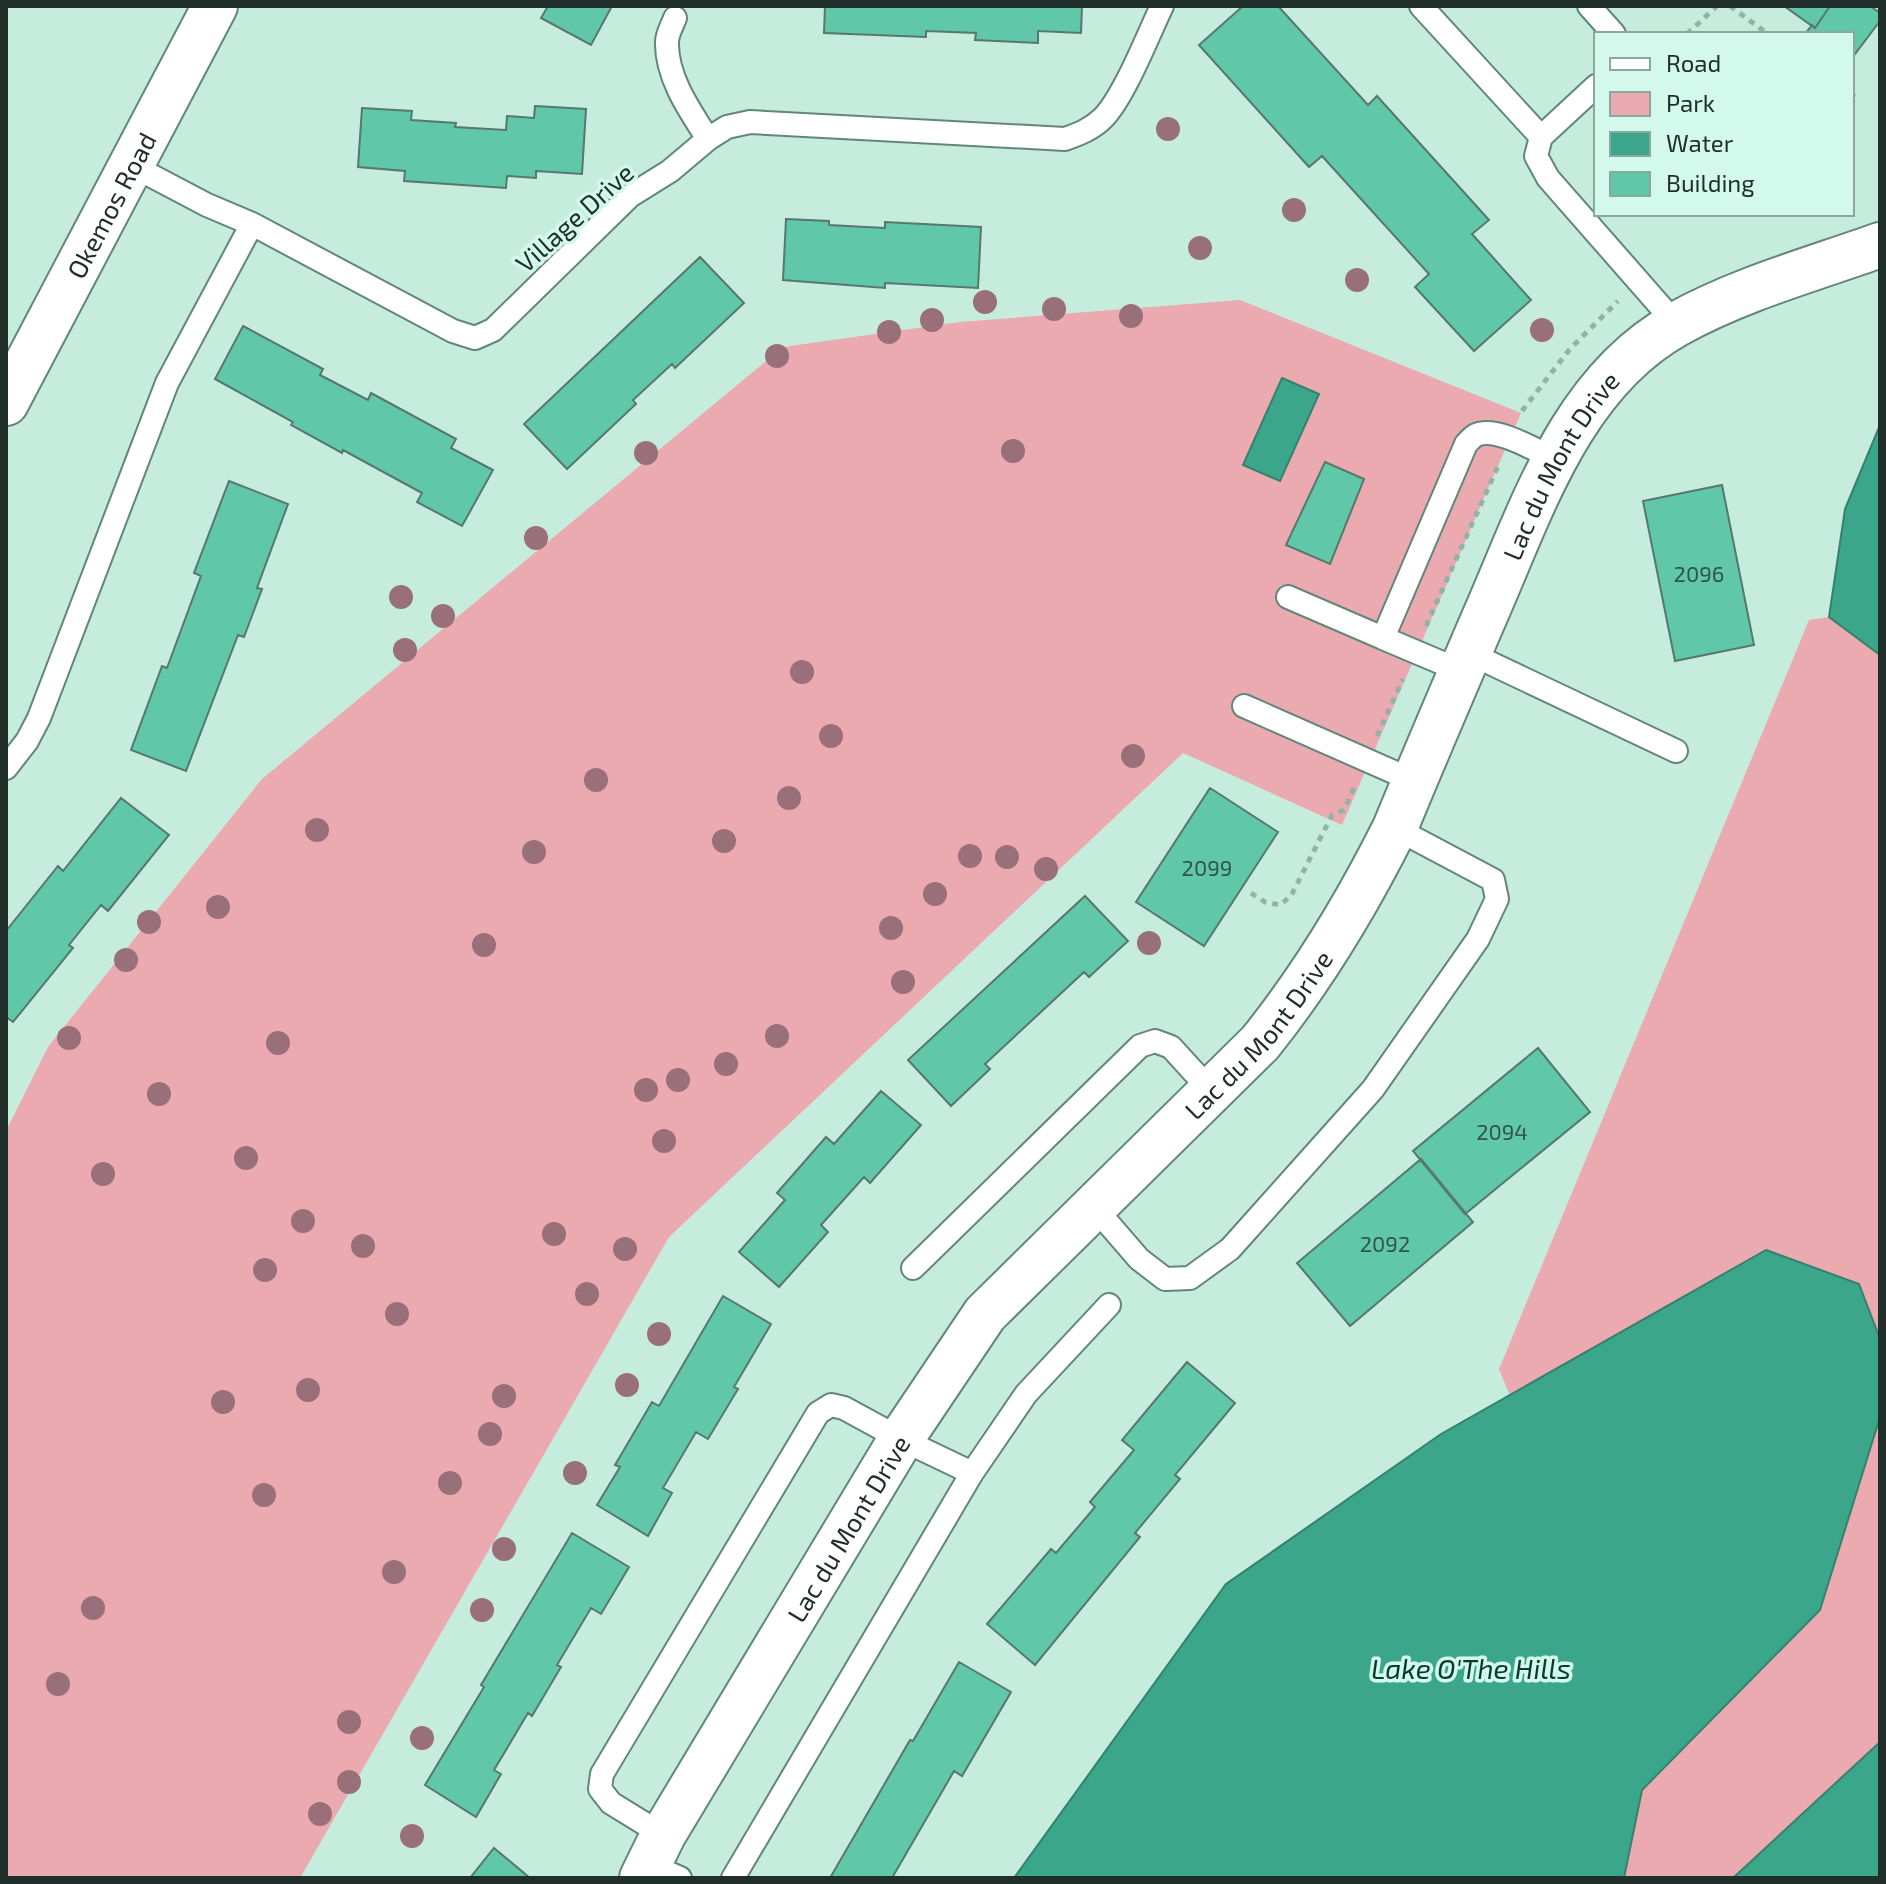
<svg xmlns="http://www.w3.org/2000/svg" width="1886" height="1884" viewBox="0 0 1886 1884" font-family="'Exo 2',sans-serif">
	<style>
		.green { fill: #eaaaaf }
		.water { fill: #3ca68a; stroke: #34826d; stroke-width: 2 }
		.building { fill: #60c7a9; stroke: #56786d; stroke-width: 2 }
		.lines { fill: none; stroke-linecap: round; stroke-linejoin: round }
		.service-casing { stroke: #63867a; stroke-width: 26 }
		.minor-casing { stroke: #63867a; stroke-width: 48 }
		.tertiary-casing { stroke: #63867a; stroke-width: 48 }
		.path { stroke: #93b2a7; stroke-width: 5; stroke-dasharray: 6 6; stroke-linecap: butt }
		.service { stroke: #fff; stroke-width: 22 }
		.minor { stroke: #fff; stroke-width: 44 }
		.tertiary { stroke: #fff; stroke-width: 44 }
		.tree { fill: #997079 }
		.labels { text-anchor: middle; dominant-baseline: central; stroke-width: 7; stroke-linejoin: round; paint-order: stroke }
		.number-label { font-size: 22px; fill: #30554a }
		.street-label { font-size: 26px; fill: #202f2a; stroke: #d3f9ec }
		.water-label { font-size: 28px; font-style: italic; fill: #0a3a2e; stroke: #d3f9ec }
	</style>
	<rect width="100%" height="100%" fill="#c6ecde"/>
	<!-- green -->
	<path class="green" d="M1240,300L1521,413L1342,825L1183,753L669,1237L300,1878H6V1131L48,1047L262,779L783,347L960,322Z
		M1829,617L1880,655V1339L1859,1284L1766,1250L1510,1396L1499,1369L1809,620Z
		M1880,1417V1742L1733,1878H1624L1642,1790L1820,1610Z"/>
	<!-- water -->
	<path class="water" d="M1282,378L1319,394L1280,481L1243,465Z
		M1880,425V655L1829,617L1845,509Z
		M1766,1250L1859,1284L1880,1339V1417L1820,1610L1642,1790L1624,1878H1014L1226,1584L1441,1434Z
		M1880,1742V1878H1733Z"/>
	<!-- building -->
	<path class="building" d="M548,6H612L591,45L541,18Z
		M825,6H1082L1081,33L1038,31V43L975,40L976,33L926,31V37L824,33Z
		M1243,6H1278L1368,105L1377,96L1489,220L1472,234L1531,300L1474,351L1415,287L1429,274L1322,156L1309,167L1199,45Z
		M1784,6H1830L1815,28Z
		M1830,6H1870L1880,13V21L1852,58V34H1805L1812,25L1815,28Z
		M535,106L586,109L582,174L536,171V178L507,176L506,188L404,181L405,171L358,167L362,108L412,111L411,120L456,123L455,127L506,130L507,116L534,118Z
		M786,219L829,221V225L885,228V222L981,227L978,288L885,283V288L783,280Z
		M700,257L744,303L675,368L672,364L633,400L636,404L567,469L524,424Z
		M243,326L323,369L320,375L368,400L371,393L456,439L451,448L493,470L462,526L417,502L422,493L343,450L342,453L291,425L293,422L215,379Z
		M1325,462L1364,479L1330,564L1286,545Z
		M229,481L288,504L257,588L262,589L244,637L238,635L186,771L131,750L162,666L167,668L201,576L194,573Z
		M1722,485L1754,645L1675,661L1643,501Z
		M1210,788L1278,832L1204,946L1136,902Z
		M121,798L169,835L108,911L101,905L69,945L73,948L13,1022L6,1017V931L58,866L63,871Z
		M1085,896L1128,941L1089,977L1084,972L985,1064L990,1069L951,1106L908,1060Z
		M1538,1048L1590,1112L1465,1214L1413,1151Z
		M881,1091L921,1125L870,1183L864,1177L821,1225L828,1232L779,1287L739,1252L785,1200L777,1193L826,1137L834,1144Z
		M1421,1159L1473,1222L1350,1326L1297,1263Z
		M723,1296L771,1324L734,1387L738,1389L708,1439L696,1432L663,1488L672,1493L648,1536L597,1505L620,1467L615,1465L652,1402L659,1406Z
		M1187,1362L1235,1403L1175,1475L1180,1479L1135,1533L1140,1537L1035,1665L987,1624L1051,1549L1056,1553L1095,1507L1090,1502L1134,1450L1122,1440Z
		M572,1533L629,1567L601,1614L591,1608L557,1665L561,1667L532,1716L528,1713L494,1770L501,1774L476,1817L425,1785L484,1687L481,1685Z
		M959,1662L1011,1692L962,1776L954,1771L892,1878H830L910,1740L913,1741Z
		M494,1848L530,1878H470Z"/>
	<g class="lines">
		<!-- service casing -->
		<g class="service-casing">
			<path id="service" d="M1421,6L1541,137
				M1589,6L1614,34
				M675,18C672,26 667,34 667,42C666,77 690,111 708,139
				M1596,86L1541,137L1536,156L1548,178L1676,324
				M131,165L207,205L252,224L453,331L475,338L493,330L630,196L670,171L708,139L727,127L750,122L1065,139C1079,134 1092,129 1103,118C1124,97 1148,35 1162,6
				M1288,597L1383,638
				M1469,653L1676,751
				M1461,671L1383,638L1466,444C1469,441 1472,437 1476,435C1496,426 1535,450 1554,459
				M1244,706L1414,781
				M6,768L27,741L39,718L167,383L252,224
				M1095,1208L1139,1259L1165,1279L1190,1278L1230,1249L1373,1089L1478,939L1497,899L1493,880L1395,828
				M913,1268L1140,1046L1155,1041L1171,1047L1212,1092
				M663,1835L611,1803L600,1789L602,1774L818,1413L831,1405L844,1408L901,1439L972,1473L1026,1394L1109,1305
				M648,1864L680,1878
				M733,1878L972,1473"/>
		</g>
		<!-- minor casing -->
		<g class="minor-casing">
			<g id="minor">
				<path id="s1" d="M642,1878L663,1835L901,1439L985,1314L1260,1043C1313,977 1357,904 1395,828C1425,755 1456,683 1487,611C1532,508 1572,382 1677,324C1740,289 1813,269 1880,245"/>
			</g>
		</g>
		<!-- tertiary casing -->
		<g class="tertiary-casing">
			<g id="tertiary">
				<path id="s2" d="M6,403L215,6"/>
			</g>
		</g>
		<!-- path -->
		<path class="path" d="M1730,6L1768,34
			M1687,34L1717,6
			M1852,95L1855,97
			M1522,411L1569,350L1618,301
			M1426,626L1499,464
			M1377,736L1403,679
			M1251,893L1265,902L1280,905L1291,896L1332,815L1344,810L1355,785"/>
		<!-- service -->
		<use href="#service" class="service"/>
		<!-- minor -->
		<use href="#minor" class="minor"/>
		<!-- tertiary -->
		<use href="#tertiary" class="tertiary"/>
	</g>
	<!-- trees -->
	<g class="tree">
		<circle cx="1168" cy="129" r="12"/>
		<circle cx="1294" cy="210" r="12"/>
		<circle cx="1200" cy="248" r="12"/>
		<circle cx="1357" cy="280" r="12"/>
		<circle cx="985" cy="302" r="12"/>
		<circle cx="1054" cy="309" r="12"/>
		<circle cx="1131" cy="316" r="12"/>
		<circle cx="932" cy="320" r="12"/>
		<circle cx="1542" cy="330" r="12"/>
		<circle cx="889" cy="332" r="12"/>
		<circle cx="777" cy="356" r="12"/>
		<circle cx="1013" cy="451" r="12"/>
		<circle cx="646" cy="453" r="12"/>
		<circle cx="536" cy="538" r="12"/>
		<circle cx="401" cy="597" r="12"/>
		<circle cx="443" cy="616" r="12"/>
		<circle cx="405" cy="650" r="12"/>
		<circle cx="802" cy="672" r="12"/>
		<circle cx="831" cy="736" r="12"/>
		<circle cx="1133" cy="756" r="12"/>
		<circle cx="596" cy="780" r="12"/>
		<circle cx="789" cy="798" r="12"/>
		<circle cx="317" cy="830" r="12"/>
		<circle cx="724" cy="841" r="12"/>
		<circle cx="534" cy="852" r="12"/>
		<circle cx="970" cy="856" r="12"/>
		<circle cx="1007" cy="857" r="12"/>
		<circle cx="1046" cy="869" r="12"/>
		<circle cx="935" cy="894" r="12"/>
		<circle cx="218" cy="907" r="12"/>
		<circle cx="149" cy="922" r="12"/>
		<circle cx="891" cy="928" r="12"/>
		<circle cx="1149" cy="943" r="12"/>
		<circle cx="484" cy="945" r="12"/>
		<circle cx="126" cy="960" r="12"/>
		<circle cx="903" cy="982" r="12"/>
		<circle cx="777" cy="1036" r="12"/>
		<circle cx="69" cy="1038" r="12"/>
		<circle cx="278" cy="1043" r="12"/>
		<circle cx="726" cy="1064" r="12"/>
		<circle cx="678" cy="1080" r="12"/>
		<circle cx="646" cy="1090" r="12"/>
		<circle cx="159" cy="1094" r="12"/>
		<circle cx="664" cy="1141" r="12"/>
		<circle cx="246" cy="1158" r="12"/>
		<circle cx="103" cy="1174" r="12"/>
		<circle cx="303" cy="1221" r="12"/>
		<circle cx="554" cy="1234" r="12"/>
		<circle cx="363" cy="1246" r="12"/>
		<circle cx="625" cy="1249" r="12"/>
		<circle cx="265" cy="1270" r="12"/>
		<circle cx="587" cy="1294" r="12"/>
		<circle cx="397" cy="1314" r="12"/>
		<circle cx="659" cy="1334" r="12"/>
		<circle cx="627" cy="1385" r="12"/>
		<circle cx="308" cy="1390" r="12"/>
		<circle cx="504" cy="1396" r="12"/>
		<circle cx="223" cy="1402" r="12"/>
		<circle cx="490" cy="1434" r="12"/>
		<circle cx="575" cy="1473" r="12"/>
		<circle cx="450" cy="1483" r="12"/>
		<circle cx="264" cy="1495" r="12"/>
		<circle cx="504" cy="1549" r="12"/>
		<circle cx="394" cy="1572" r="12"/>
		<circle cx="93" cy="1608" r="12"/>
		<circle cx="482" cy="1610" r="12"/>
		<circle cx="58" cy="1684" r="12"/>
		<circle cx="349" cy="1722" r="12"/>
		<circle cx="422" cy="1738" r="12"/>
		<circle cx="349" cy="1782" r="12"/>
		<circle cx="320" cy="1814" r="12"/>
		<circle cx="412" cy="1836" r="12"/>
	</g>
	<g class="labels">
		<!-- number labels -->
		<g class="number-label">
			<text x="1699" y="573">2096</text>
			<text x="1207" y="867">2099</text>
			<text x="1502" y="1131">2094</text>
			<text x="1385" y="1243">2092</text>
		</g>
		<!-- street labels -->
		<g class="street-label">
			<text stroke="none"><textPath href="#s2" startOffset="224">Okemos Road</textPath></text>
			<text transform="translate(574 217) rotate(-42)">Village Drive</text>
			<text stroke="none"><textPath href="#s1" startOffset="1700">Lac du Mont Drive</textPath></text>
			<text stroke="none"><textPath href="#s1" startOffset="1052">Lac du Mont Drive</textPath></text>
			<text stroke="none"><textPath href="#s1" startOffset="406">Lac du Mont Drive</textPath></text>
		</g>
		<!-- water labels -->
		<g class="water-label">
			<text x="1471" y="1668">Lake O'The Hills</text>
		</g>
	</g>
	<!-- border -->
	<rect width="1886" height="1884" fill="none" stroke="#202f2a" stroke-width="16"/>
	<!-- legend -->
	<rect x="1594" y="32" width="260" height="184" fill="#d3f9ec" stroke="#8ba89e" stroke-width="2"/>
	<rect x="1610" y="58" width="40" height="12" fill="#ffffff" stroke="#8ba89e" stroke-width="2"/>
	<text x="1666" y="72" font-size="24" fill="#202f2a">Road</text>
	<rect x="1610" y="92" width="40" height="24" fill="#eaaaaf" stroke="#8ba89e" stroke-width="2"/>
	<text x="1666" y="112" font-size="24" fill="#202f2a">Park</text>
	<rect x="1610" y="132" width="40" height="24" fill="#3ca68a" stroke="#8ba89e" stroke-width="2"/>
	<text x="1666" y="152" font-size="24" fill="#202f2a">Water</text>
	<rect x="1610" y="172" width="40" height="24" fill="#60c7a9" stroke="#8ba89e" stroke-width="2"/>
	<text x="1666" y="192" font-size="24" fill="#202f2a">Building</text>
</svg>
